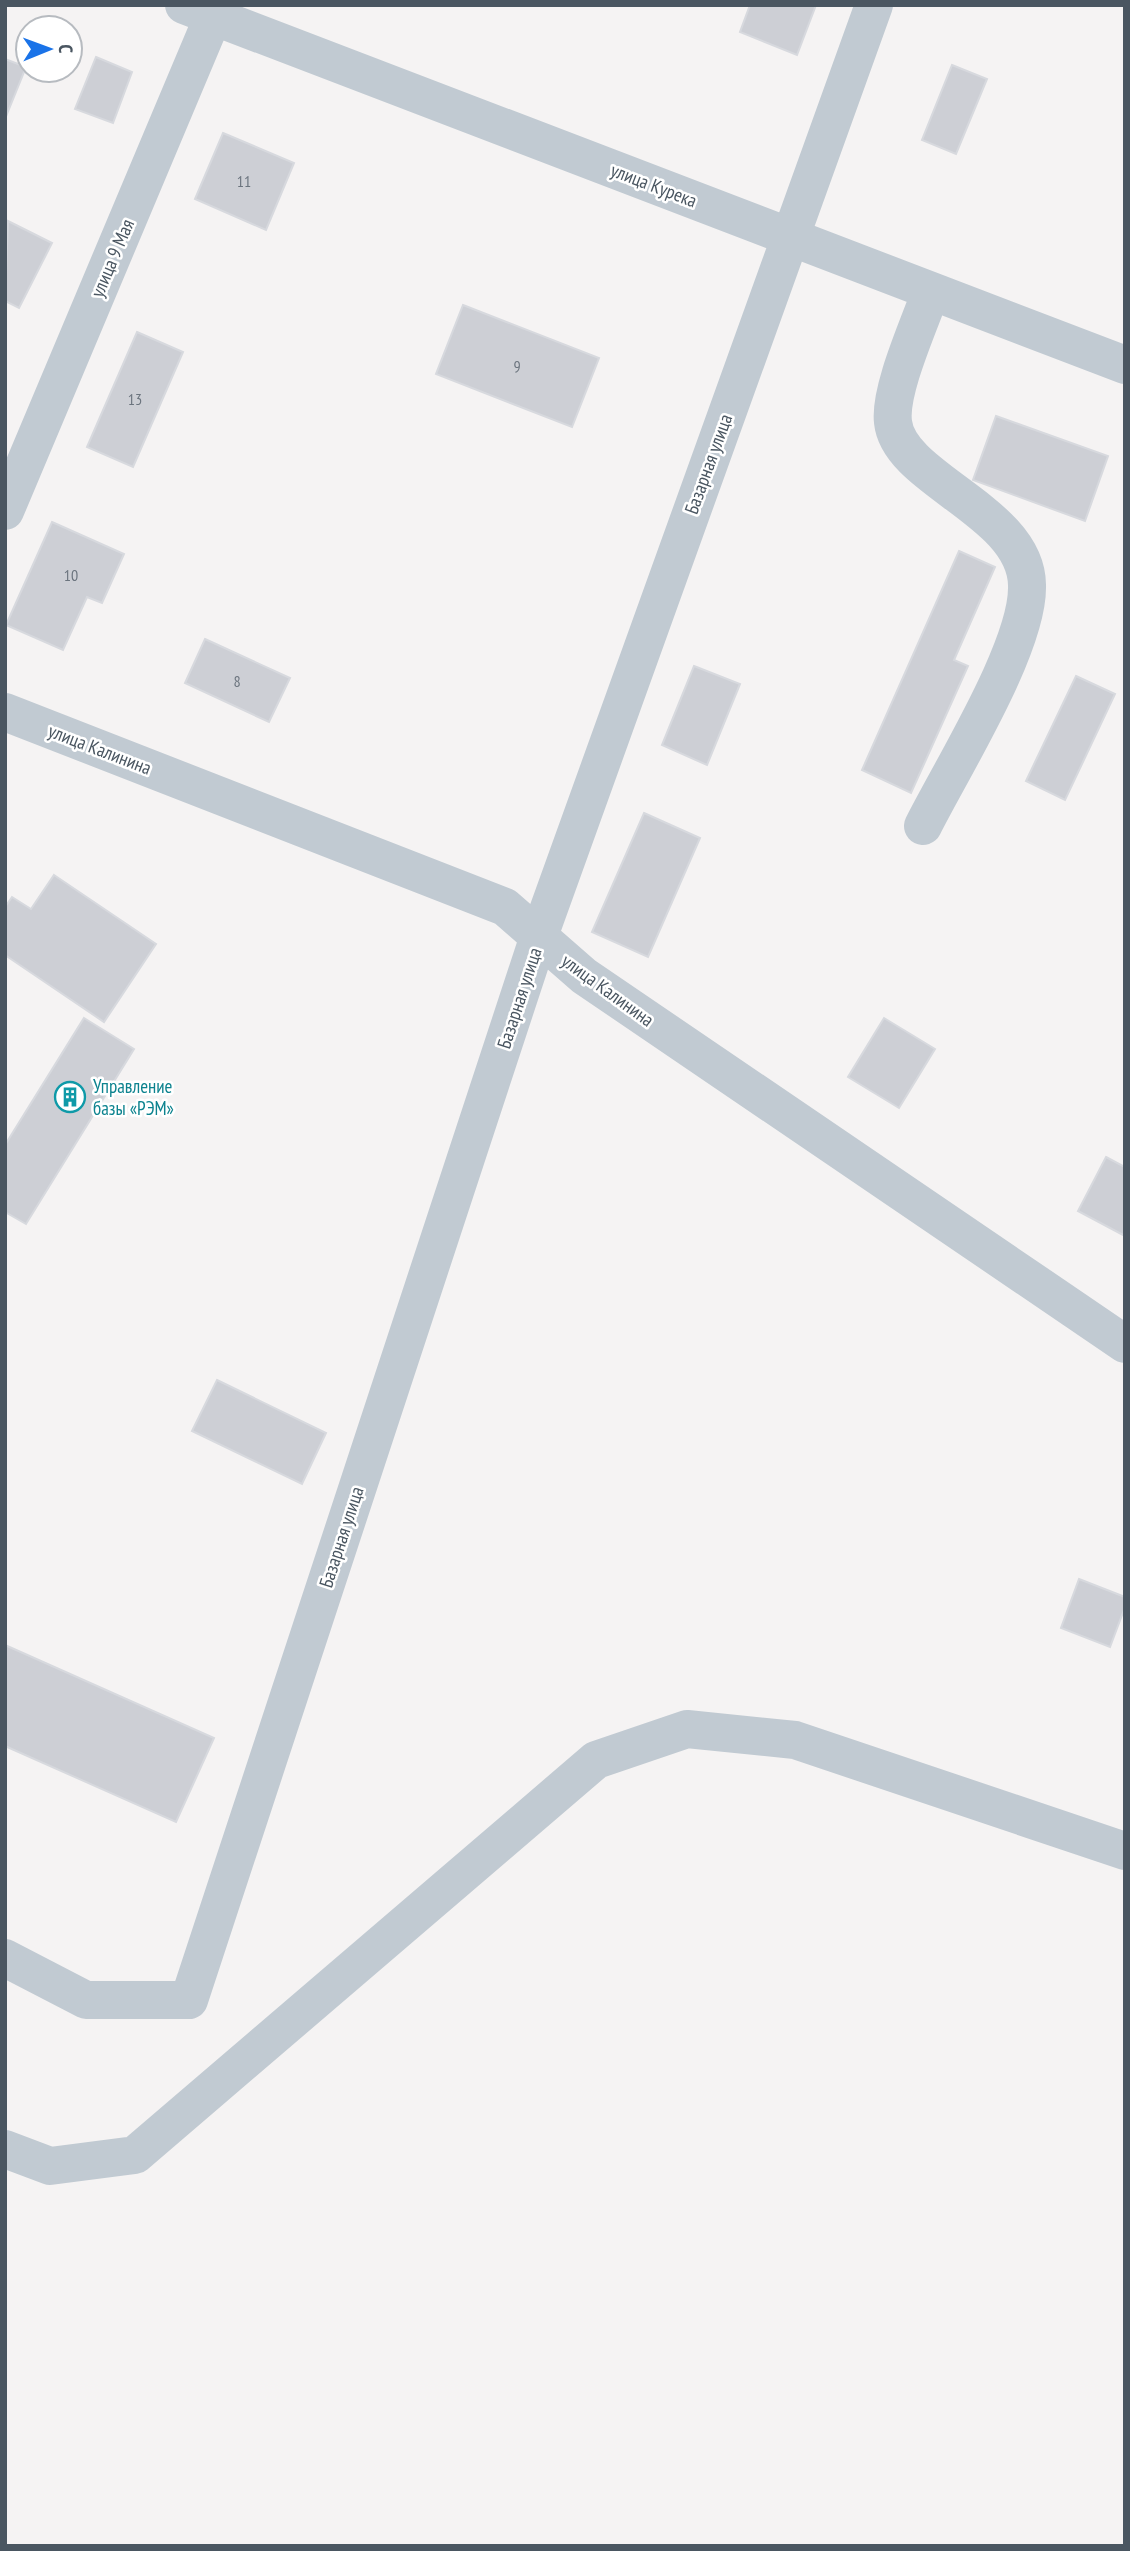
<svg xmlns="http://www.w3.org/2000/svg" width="1130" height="2551" viewBox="0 0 1130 2551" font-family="'PT Sans Narrow',sans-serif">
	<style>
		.building { fill: #cdcfd5; stroke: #d7d9de; stroke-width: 2 }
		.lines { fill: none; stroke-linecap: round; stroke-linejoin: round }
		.minor { stroke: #c1cad2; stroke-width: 38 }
		.labels { text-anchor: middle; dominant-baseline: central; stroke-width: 5; stroke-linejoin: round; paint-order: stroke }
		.number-label { font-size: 16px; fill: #6b747e }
		.street-label { font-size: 19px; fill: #4a5661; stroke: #fff }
		.culture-label { font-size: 19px; fill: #0d838f; stroke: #fff; text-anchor: start }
	</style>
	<rect width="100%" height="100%" fill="#f5f3f3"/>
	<!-- building -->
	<path class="building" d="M750,5H816L797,55L740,32Z
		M96,57L132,72L113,123L75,109Z
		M5,59L26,67L5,119Z
		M952,65L987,79L956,154L922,140Z
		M223,133L294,163L266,230L195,199Z
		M8,221L52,243L19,308L5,301Z
		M463,305L599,358L572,427L436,374Z
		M137,332L183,352L133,467L87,447Z
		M996,416L1108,456L1085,521L973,480Z
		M52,522L124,554L102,603L87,597L63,650L6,625Z
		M959,551L995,567L954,660L968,666L911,793L862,770Z
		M205,639L290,678L269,722L185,683Z
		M694,666L740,684L707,765L662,745Z
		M1076,676L1115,694L1065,800L1026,781Z
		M644,813L700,838L648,957L592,932Z
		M54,875L156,944L104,1022L5,955V907L12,897L31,909Z
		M84,1018L134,1049L26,1224L5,1212V1145Z
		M884,1018L935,1049L899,1108L848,1077Z
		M1106,1157L1125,1167V1236L1078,1211Z
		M217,1380L326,1433L302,1484L192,1431Z
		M1079,1579L1125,1597V1607L1110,1647L1061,1628Z
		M5,1645L214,1738L176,1822L5,1746Z"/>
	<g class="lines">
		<!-- minor -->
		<path class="minor" d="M184,5L1125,365
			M5,511L218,5
			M5,712L505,907L584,976L1125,1344
			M923,826C952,768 1029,646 1027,585C1026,511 899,480 893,422C889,390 920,323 931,291
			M5,1958L86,2000H189L539,936L874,5
			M5,2149L50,2166L135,2155L596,1760L687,1729L795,1740L1125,1851"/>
	</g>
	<!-- icons -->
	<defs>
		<g id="building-ring" transform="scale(1.575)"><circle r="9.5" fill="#fff" stroke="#0f9aa8" stroke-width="1.5"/><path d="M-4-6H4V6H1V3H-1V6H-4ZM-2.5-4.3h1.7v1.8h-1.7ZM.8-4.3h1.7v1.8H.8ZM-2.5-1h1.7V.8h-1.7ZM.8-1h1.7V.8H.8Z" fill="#0f9aa8"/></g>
	</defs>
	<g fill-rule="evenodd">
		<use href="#building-ring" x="70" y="1097"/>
	</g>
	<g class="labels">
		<!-- number labels -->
		<g class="number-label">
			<text x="244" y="181">11</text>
			<text x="517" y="366">9</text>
			<text x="135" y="399">13</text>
			<text x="71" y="575">10</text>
			<text x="237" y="681">8</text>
		</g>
		<!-- street labels -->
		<g class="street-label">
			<text transform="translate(654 185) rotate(21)">улица Курека</text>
			<text transform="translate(112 258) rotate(-67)">улица 9 Мая</text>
			<text transform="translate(708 464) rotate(-70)">Базарная улица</text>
			<text transform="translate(100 749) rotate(21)">улица Калинина</text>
			<text transform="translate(608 990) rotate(36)">улица Калинина</text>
			<text transform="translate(519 998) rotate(-72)">Базарная улица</text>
			<text transform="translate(341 1537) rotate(-72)">Базарная улица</text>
		</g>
		<!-- culture labels -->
		<g class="culture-label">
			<text x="93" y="1086">Управление<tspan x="93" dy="22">базы «РЭМ»</tspan></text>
		</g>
	</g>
	<!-- border -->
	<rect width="1130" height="2551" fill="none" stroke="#4a5661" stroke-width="14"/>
	<!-- north arrow -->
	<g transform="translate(49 49) rotate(89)"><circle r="33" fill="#ffffff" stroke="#b7bbc0" stroke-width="2"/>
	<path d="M0-5L12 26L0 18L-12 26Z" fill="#1a73e8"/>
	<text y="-10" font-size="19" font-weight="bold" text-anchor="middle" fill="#4a5661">С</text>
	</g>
</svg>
